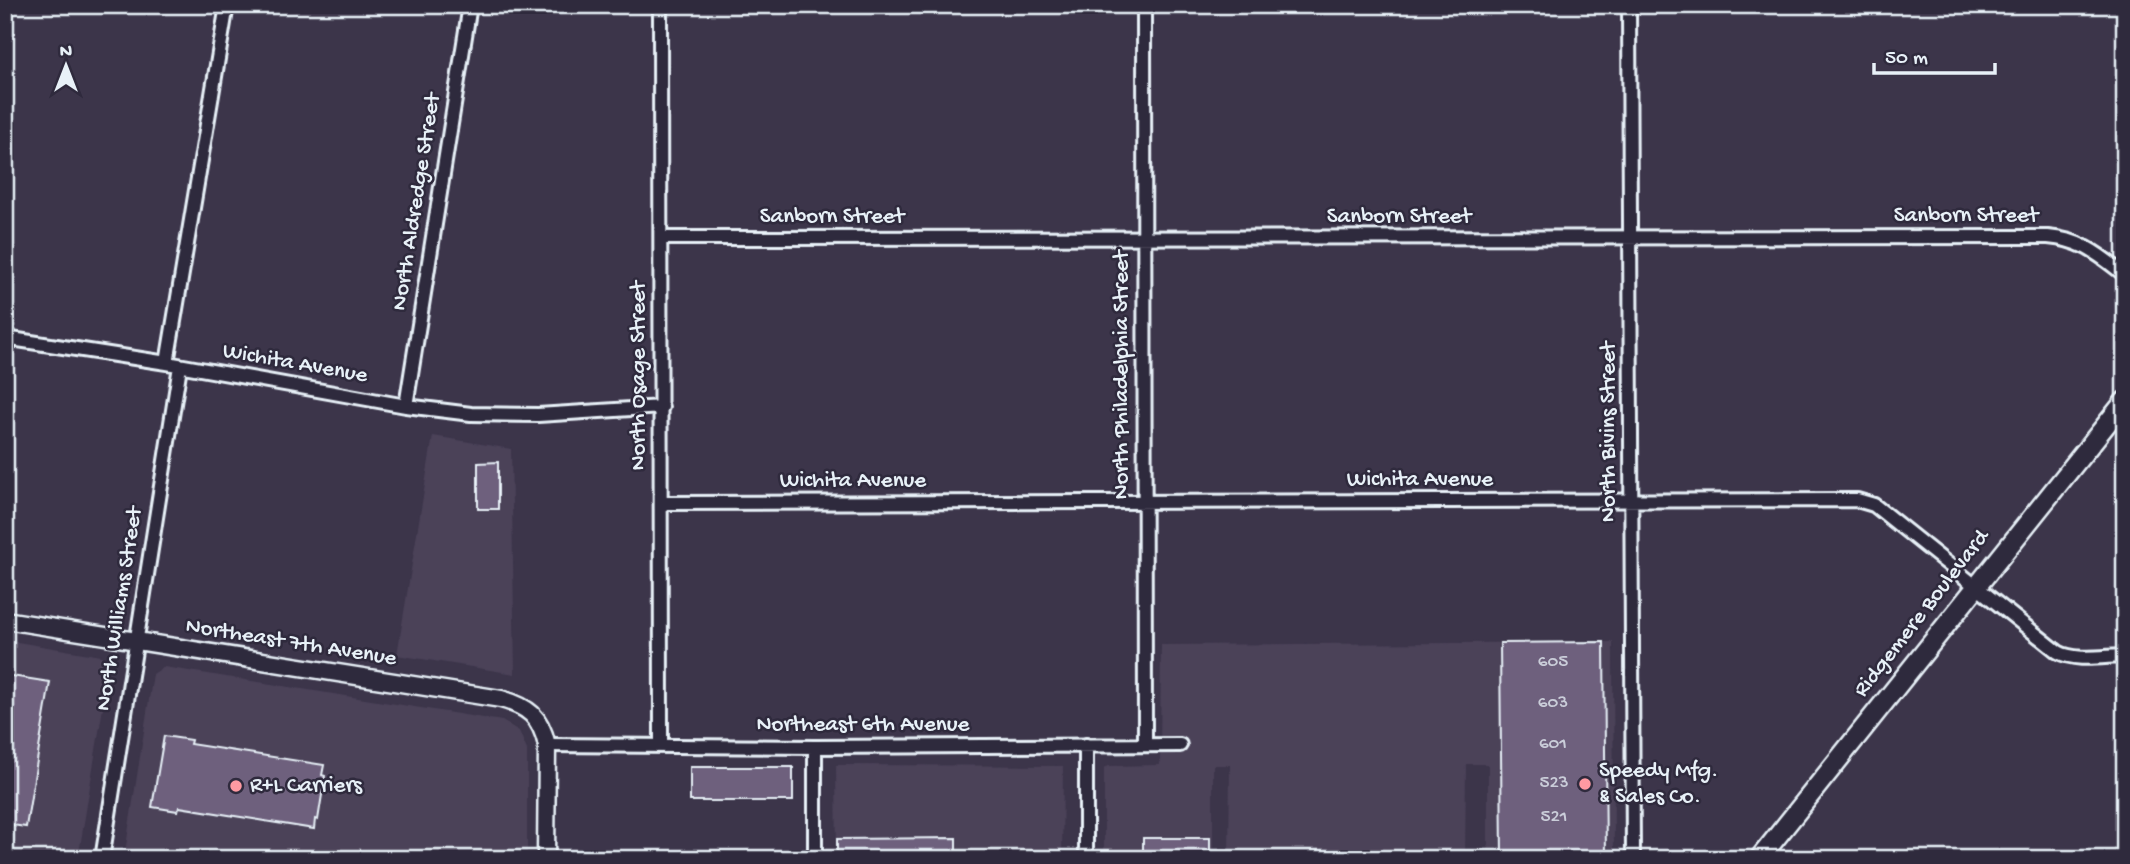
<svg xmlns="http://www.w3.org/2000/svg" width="2130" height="864" viewBox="0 0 2130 864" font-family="'Gochi Hand',sans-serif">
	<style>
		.built { fill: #4b4259 }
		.building { fill: #6e617d; stroke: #e8f1f8; stroke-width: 2 }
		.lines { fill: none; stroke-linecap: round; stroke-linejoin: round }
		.minor-casing { stroke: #e8f1f8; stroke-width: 18 }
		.tertiary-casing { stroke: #e8f1f8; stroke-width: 21 }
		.secondary-casing { stroke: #e8f1f8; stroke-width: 23 }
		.minor { stroke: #2f2a3d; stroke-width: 12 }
		.tertiary { stroke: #2f2a3d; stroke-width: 16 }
		.secondary { stroke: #2f2a3d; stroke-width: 18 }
		.poi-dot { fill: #ff9aa2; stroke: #2f2a3d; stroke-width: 2.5 }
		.labels { text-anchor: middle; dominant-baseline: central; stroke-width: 5; stroke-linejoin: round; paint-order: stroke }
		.number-label { font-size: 19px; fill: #cacdd9 }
		.street-label { font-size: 23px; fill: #e8f1f8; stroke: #2f2a3d }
		.poi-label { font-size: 23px; fill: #e8f1f8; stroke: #2f2a3d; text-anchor: start }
	</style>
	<rect width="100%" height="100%" fill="#3c354a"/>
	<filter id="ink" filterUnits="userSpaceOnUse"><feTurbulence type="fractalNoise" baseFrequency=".0143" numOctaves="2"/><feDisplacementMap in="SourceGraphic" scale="14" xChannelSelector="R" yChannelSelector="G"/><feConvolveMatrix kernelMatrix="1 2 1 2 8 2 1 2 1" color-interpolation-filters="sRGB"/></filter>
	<g filter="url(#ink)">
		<!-- built -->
		<path class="built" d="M433,436L511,449L515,674L397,655Z
			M5,640L101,656L110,665L78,859H5Z
			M1613,642L1614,859H1488V764H1466L1465,859H1229L1230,765H1213V859H1104V768L1109,766L1160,765L1161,645Z
			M164,667L502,721L519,731L527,750V859H124L153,674Z
			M836,765L1063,766L1062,859H837Z"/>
		<!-- building -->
		<path class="building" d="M498,462V509H478V463Z
			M1604,642L1606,859H1502L1500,643Z
			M5,675L50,682L26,827L5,824Z
			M164,736L191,740L190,744L324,765L322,775L325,776L318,820L315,819L314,829L179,807L178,811L152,807Z
			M690,767H793V801H690Z
			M956,838V859H837V839Z
			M1143,838H1210V859H1143Z"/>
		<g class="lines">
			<!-- minor casing -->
			<g class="minor-casing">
				<path id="minor" d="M660,5L661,746
					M1144,5L1145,745
					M1629,5L1633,859
					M662,238L2048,237C2083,240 2099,255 2125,275
					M5,338L167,363L406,406L471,414L538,415L662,407
					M167,363L227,5
					M406,406L470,5
					M662,503L1857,500L1874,505L2058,652C2076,662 2105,656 2125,656
					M547,745L815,747L1180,745
					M815,747V859
					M102,859L180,366
					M1086,859V745"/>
			</g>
			<!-- tertiary casing -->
			<g class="tertiary-casing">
				<path id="tertiary" d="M5,620L501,699C529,707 540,716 547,745L546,859"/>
			</g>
			<!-- secondary casing -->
			<g class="secondary-casing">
				<path id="secondary" d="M1759,859L2125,401"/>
			</g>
			<!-- minor -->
			<use href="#minor" class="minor"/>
			<!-- tertiary -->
			<use href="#tertiary" class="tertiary"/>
			<!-- secondary -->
			<use href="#secondary" class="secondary"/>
		</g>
	</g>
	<!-- markers -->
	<g class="poi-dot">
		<circle cx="1585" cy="784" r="7"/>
		<circle cx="236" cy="786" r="7"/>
	</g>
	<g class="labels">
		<!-- number labels -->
		<g class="number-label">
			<text x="1553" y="662">605</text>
			<text x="1553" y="703">603</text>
			<text x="1553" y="744">601</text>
			<text x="1554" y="783">523</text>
			<text x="1554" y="817">521</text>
		</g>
		<!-- street labels -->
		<g class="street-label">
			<text transform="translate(417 202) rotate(-81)">North Aldredge Street</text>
			<text x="1966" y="216">Sanborn Street</text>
			<text x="832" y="217">Sanborn Street</text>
			<text x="1399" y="217">Sanborn Street</text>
			<text transform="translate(295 364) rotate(10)">Wichita Avenue</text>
			<text transform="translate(1122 375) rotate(-90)">North Philadelphia Street</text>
			<text transform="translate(639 376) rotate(-90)">North Osage Street</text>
			<text transform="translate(1609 432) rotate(-90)">North Bivins Street</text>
			<text x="1420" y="480">Wichita Avenue</text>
			<text x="853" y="481">Wichita Avenue</text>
			<text transform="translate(120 609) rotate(-81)">North Williams Street</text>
			<text transform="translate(1922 614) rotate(-52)">Ridgemere Boulevard</text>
			<text transform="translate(291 643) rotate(9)">Northeast 7th Avenue</text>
			<text x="863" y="725">Northeast 6th Avenue</text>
		</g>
		<!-- poi labels -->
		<g class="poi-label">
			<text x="1599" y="771">Speedy Mfg.<tspan x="1599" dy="26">&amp; Sales Co.</tspan></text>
			<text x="250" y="786">R+L Carriers</text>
		</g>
	</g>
	<!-- margin -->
	<rect width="2130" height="864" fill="none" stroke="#2f2a3d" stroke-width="28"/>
	<rect x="14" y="14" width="2102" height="836" fill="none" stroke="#e8f1f8" stroke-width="2.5" filter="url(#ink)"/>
	<!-- north arrow -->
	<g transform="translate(66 66)" stroke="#2f2a3d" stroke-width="5" paint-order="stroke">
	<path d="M0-5L12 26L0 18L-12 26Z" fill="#e8f1f8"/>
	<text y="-10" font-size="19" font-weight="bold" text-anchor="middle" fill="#e8f1f8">N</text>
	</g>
	<!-- scale -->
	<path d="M1874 63v10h121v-10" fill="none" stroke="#e8f1f8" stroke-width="3.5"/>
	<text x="1885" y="63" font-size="21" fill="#e8f1f8" stroke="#2f2a3d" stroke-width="5" paint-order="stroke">50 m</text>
</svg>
